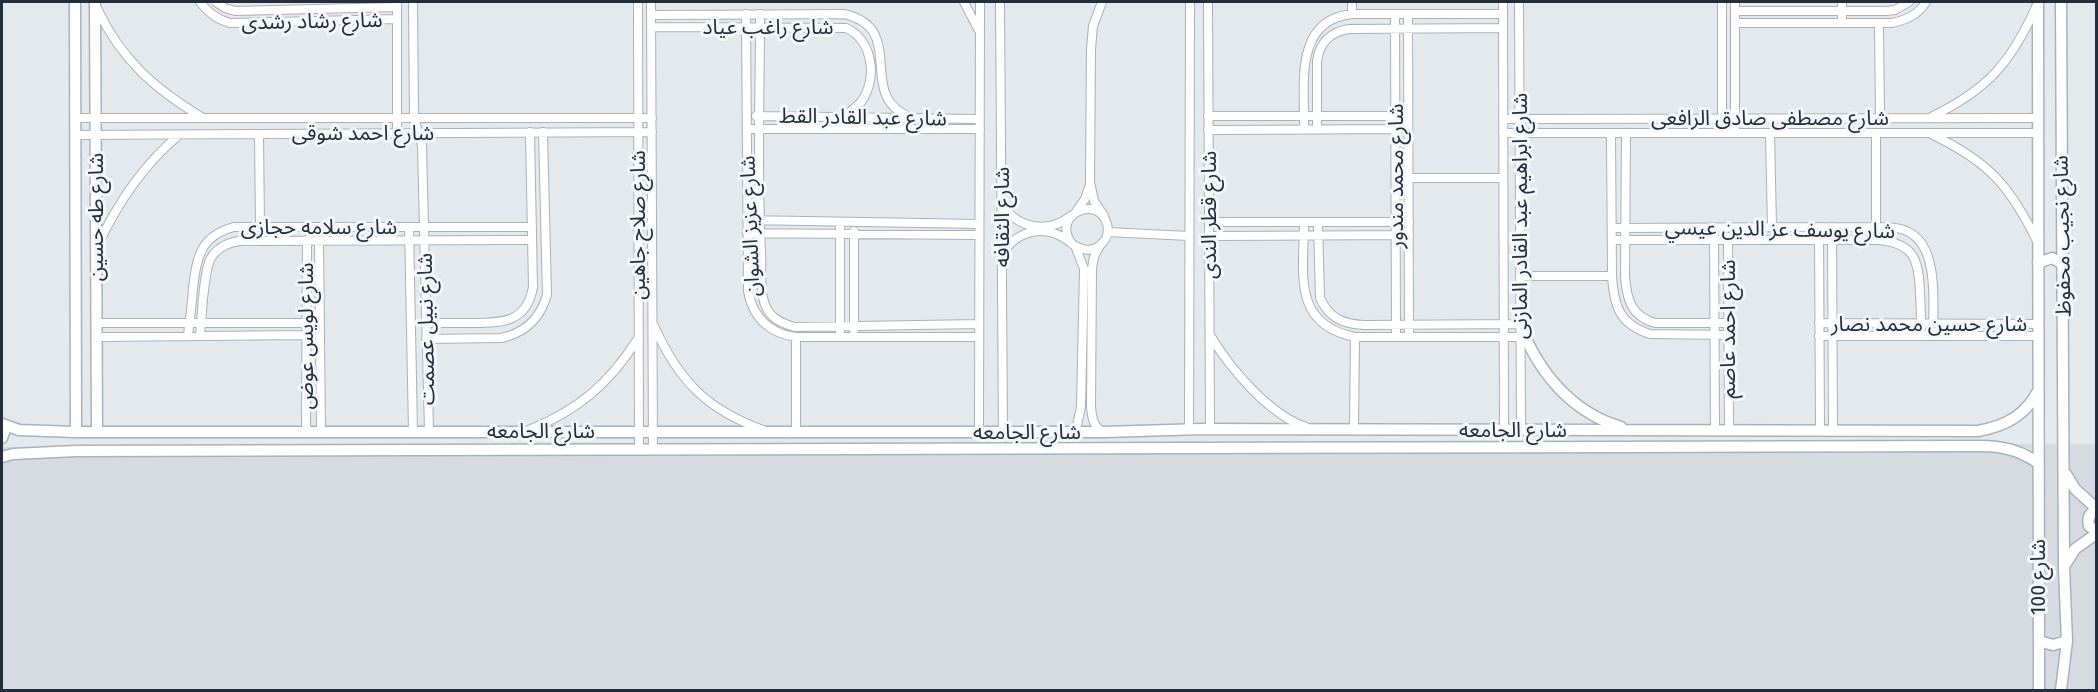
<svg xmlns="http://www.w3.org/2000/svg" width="2098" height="692" viewBox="0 0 2098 692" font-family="'Fira Sans Condensed','Noto Sans Arabic',sans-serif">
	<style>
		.built { fill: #d5dbe1 }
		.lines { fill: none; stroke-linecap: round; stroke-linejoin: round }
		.street-casing { stroke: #aab1b8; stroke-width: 10 }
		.secondary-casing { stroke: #a8b2be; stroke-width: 13 }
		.street { stroke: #fff; stroke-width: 8 }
		.secondary { stroke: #fff; stroke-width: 10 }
		.labels { text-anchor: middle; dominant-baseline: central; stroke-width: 6; stroke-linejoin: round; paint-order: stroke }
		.street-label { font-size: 21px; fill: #242d3e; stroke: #f4f7f9 }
	</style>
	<rect width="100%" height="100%" fill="#e4e9ed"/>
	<!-- built -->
	<path class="built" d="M2096,444V690H2V447Z"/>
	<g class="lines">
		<!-- street casing -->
		<g class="street-casing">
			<path id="street" d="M200,2C208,12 216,19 230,23L397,19
				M216,2L225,8L235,11L397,7
				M397,2V133
				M413,2L414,118L422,146L429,431
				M638,2L639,449
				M651,2L653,449
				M964,2L978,29
				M1000,2L1003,432
				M1102,2L1093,26L1091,49L1090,182L1094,201L1104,216
				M1208,2L1210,429
				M1352,2V14
				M1503,2L1504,430
				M1519,2L1521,430
				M1722,2V133
				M1842,2V23
				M97,8C121,60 155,89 203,118
				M1735,11H1886L1895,10L1909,2
				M746,14L748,291C753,318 769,333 796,337H979
				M760,14C760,93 757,173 761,252C762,269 759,292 766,307C771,319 783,324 795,327L979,324
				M1395,14L1396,337
				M651,15L844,14C910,29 853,96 912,118
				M1408,15L1409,337
				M1735,23H1892C1906,20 1918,15 1926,2
				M1879,23L1880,118
				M651,27L846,28C873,40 878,79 861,102C855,108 849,113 842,117
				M756,116L980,119
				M1208,116H1408
				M1931,117C1987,90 2011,63 2036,7
				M75,118H652
				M1503,119L2038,118
				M747,129H980
				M1304,129C1305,86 1293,20 1352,14H1503
				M1317,129V61C1320,42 1330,32 1349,29L1503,28
				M1208,130L1399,129
				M1503,133H2038
				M1611,133L1612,276C1614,306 1619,324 1650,334L1728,335
				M1626,133L1625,277C1627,300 1631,316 1655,323H1728
				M1735,133V2
				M1770,133L1772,227
				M1876,133V227
				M259,134L260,227
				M75,135L652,132
				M1933,135C1989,162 2010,186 2037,241
				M1409,178H1503
				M1002,203C1016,229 1048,234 1071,216
				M1077,210L1085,199L1089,187
				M747,220L979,224
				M840,222V331
				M1209,222H1409
				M1304,222C1304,272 1291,324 1355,337H1520
				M1318,222L1320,298C1329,318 1343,324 1364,325L1520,324
				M409,227L413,431
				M1819,227L1820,431
				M1832,227L1833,431
				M1612,228L1876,227C1888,227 1902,227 1912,234C1939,251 1933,308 1933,336
				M1714,228L1715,430
				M1108,232L1189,236
				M747,233L979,235
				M1209,236L1409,235
				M1728,237L1729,430
				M319,240L321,431
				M1612,240H1878C1915,243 1919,261 1920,294C1921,308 1921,322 1921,336
				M98,245C118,202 143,165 179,135
				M1099,247L1094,257L1092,268L1091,407C1092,417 1093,428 1104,432
				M1003,254C1016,230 1045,224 1067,240C1072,244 1077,248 1083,249C1098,253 1111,238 1107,224C1098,193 1050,215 1072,244
				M1520,276H1612
				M96,323H306
				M426,323C442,323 457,323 473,323C503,323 527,322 533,287L530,132
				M1819,323L2038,324
				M654,326C679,381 706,409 763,430
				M854,330V231
				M188,335C190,319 192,304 193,288C197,257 200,236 234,227H532
				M200,335C202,317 203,273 211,258C217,248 227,243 239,241L532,240
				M1210,335C1229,367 1269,415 1306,427
				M1819,336H2038
				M96,337L306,335
				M796,337V431
				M426,339L501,338C525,333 540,319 547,295L543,132
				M1189,429L1190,2
				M1354,429L1355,337
				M529,430C578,410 608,385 637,340
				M306,431L307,240
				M979,432L980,2
				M1070,432L1077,425L1081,407L1084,269L1076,248"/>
		</g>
		<!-- secondary casing -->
		<g class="secondary-casing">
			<path id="secondary" d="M75,2L76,432
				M95,2L97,432
				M2038,2L2039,690
				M2061,2L2064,568L2067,641L2061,690
				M2038,263L2052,258L2061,263
				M1520,324C1538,372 1571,412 1621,427
				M2,424L19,430L76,432H1105L1202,429L1978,431C2005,426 2025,416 2038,391
				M2,438L6,427
				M2,457L13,454L76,451L1980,446C2002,446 2020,450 2038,463
				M2066,474L2075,489L2096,508
				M2096,510C2090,513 2087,518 2089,526L2096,531
				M2065,565L2075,549L2096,534
				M2039,641L2053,645L2067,641"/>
		</g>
		<!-- street -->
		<use href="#street" class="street"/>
		<!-- secondary -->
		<use href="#secondary" class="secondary"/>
	</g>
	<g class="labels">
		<!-- street labels -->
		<g class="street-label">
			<text transform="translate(312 21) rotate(-1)">شارع رشاد رشدى</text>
			<text x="768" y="27">شارع راغب عياد</text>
			<text transform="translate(863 117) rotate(1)">شارع عبد القادر القط</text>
			<text x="1770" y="118">شارع مصطفى صادق الرافعى</text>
			<text x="363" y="133">شارع احمد شوقى</text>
			<text transform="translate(1396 176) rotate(-90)">شارع محمد مندور</text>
			<text transform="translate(1209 215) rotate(-90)">شارع قطر الندى</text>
			<text transform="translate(1520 216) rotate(-90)">شارع ابراهيم عبد القادر المازنى</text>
			<text transform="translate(96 217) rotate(-90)">شارع طه حسين</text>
			<text transform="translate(1002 217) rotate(-90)">شارع الثقافه</text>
			<text transform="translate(638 225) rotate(-90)">شارع صلاح جاهين</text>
			<text transform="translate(750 226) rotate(-92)">شارع عزيز الشوان</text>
			<text x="319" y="227">شارع سلامه حجازى</text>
			<text transform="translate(1780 229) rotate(1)">شارع يوسف عز الدين عيسي</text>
			<text transform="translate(2062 236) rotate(-91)">شارع نجيب محفوظ</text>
			<text x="1929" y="324">شارع حسين محمد نصار</text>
			<text transform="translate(426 329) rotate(-91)">شارع نبيل عصمت</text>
			<text transform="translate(1728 329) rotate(-90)">شارع احمد عاصم</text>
			<text transform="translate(306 336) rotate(-90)">شارع لويس عوض</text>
			<text x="1513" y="430">شارع الجامعه</text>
			<text x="541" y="431">شارع الجامعه</text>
			<text x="1027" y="432">شارع الجامعه</text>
			<text transform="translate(2038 577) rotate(-90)">شارع 100</text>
		</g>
	</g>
	<!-- border -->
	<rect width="2098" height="692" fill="none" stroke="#242d3e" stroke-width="6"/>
</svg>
